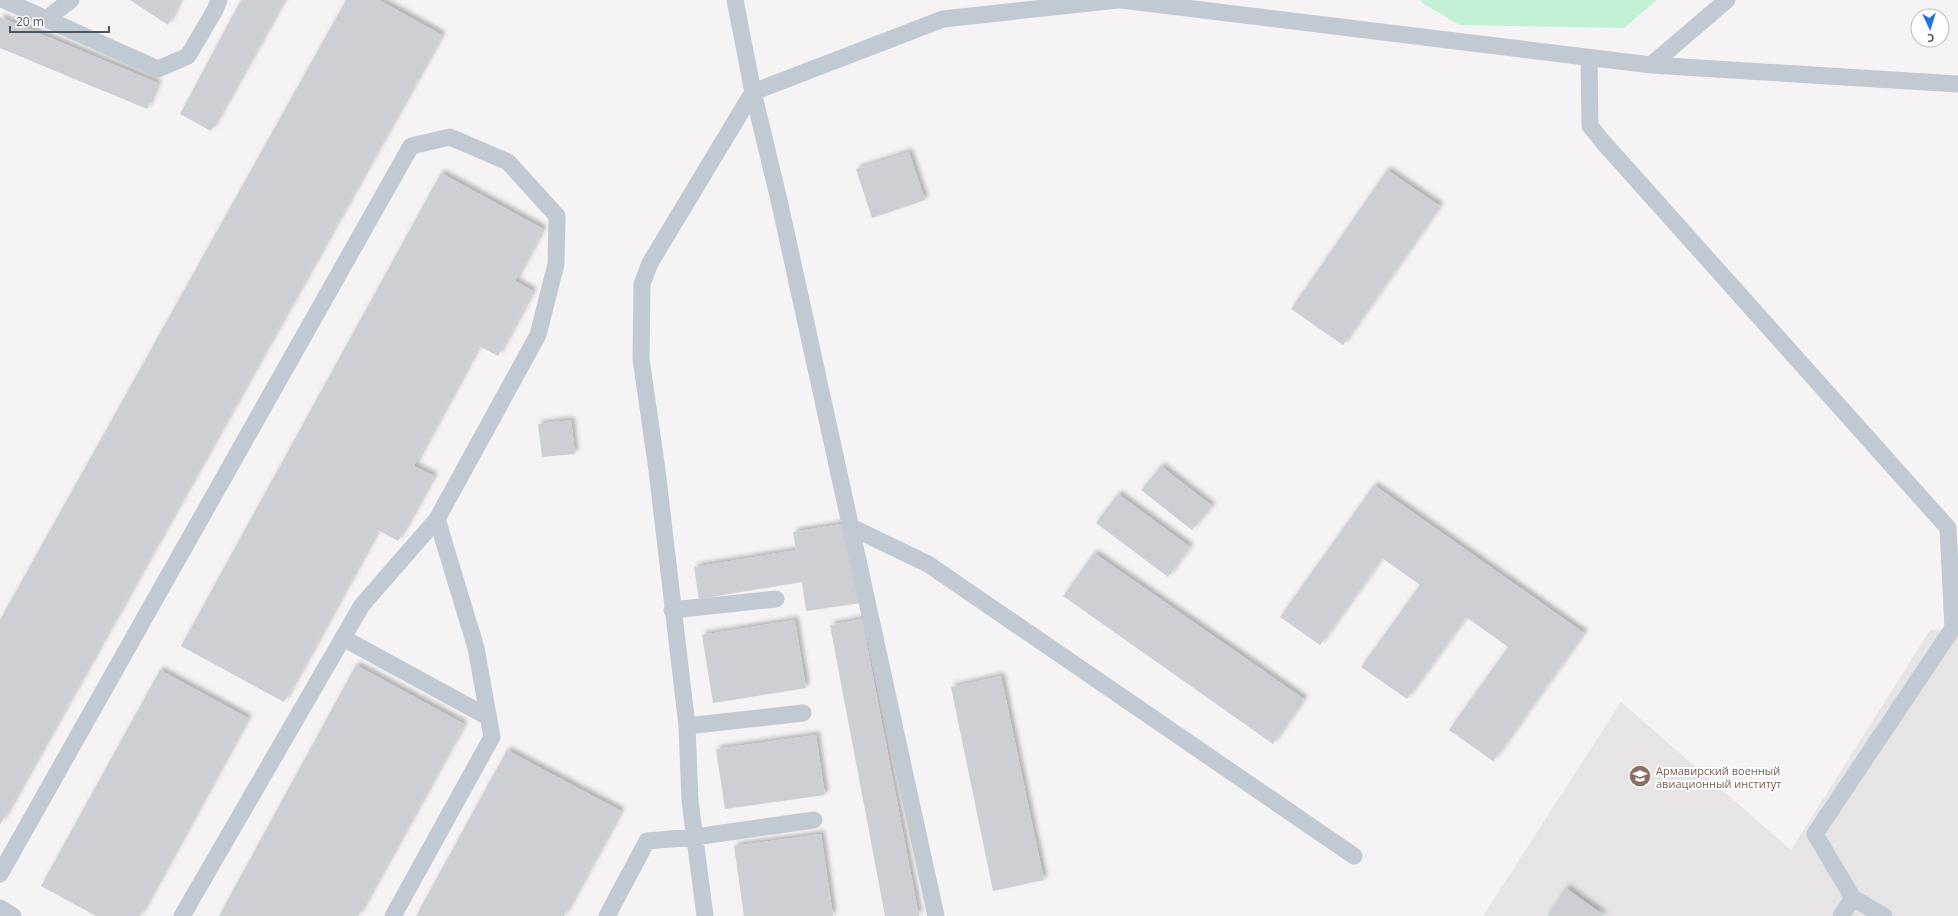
<svg xmlns="http://www.w3.org/2000/svg" width="1958" height="916" viewBox="0 0 1958 916" font-family="'Open Sans',sans-serif">
	<style>
		.education { fill: #e6e4e5 }
		.green { fill: #c3f1d5 }
		.building { fill: #cdcfd5; filter: url(#shadow) }
		.lines { fill: none; stroke-linecap: round; stroke-linejoin: round }
		.service { stroke: #c1cad2; stroke-width: 17 }
		.labels { text-anchor: middle; dominant-baseline: central; stroke-width: 4; stroke-linejoin: round; paint-order: stroke }
		.education-label { font-size: 11px; fill: #785e54; stroke: #fff; text-anchor: start }
	</style>
	<defs>
		<filter id="shadow"><feDropShadow dx="3.5" dy="-3.5" stdDeviation="2" flood-color="#0004"/></filter>
	</defs>
	<rect width="100%" height="100%" fill="#f5f3f3"/>
	<!-- education -->
	<path class="education" d="M1958,629V916H1483L1621,702L1791,850L1930,630Z"/>
	<!-- green -->
	<path class="green" d="M1421,0H1657L1624,28L1460,25L1422,3Z"/>
	<!-- building -->
	<path class="building" d="M130,0H180L168,25Z
		M241,0H284L211,131L180,114Z
		M346,0H379L442,35L0,825V620Z
		M0,17L158,83L147,109L0,48Z
		M909,152L925,200L872,218L856,169Z
		M1387,170L1440,206L1343,345L1291,309Z
		M441,173L543,229L515,281L533,291L498,356L479,346L414,466L434,476L398,541L378,530L284,702L181,646Z
		M571,420L575,454L542,457L538,424Z
		M1161,466L1212,506L1192,530L1141,490Z
		M1374,485L1584,633L1493,761L1449,730L1508,647L1466,617L1407,699L1361,667L1420,585L1382,558L1320,645L1280,617Z
		M1118,494L1190,547L1168,577L1096,523Z
		M847,523L861,603L806,611L802,582L699,599L694,567L796,550L793,532Z
		M1094,553L1304,699L1273,744L1063,596Z
		M862,619L919,916H885L830,625Z
		M795,620L806,688L713,703L702,635Z
		M356,665L464,724L358,916H219Z
		M160,670L248,718L140,916H96L41,886Z
		M1001,676L1044,880L993,891L951,687Z
		M816,735L825,795L725,809L716,749Z
		M507,750L621,811L564,916H416Z
		M821,834L833,916H744L734,846Z
		M1566,888L1605,916H1547Z"/>
	<g class="lines">
		<!-- service -->
		<path class="service" d="M4,0L158,69L188,56L215,10L219,0
			M1121,0L1651,65L1958,84
			M46,19L71,0
			M1589,58L1590,126L1603,142L1948,528L1953,628L1815,834L1853,898L1884,916
			M1651,65L1727,0
			M851,527L928,564L1354,856
			M672,610L776,599
			M343,638L488,717
			M687,726L803,713
			M0,874L411,146L450,137L508,162L557,216L556,264L538,335L437,519L476,648L492,737L393,916
			M0,908L13,916
			M182,916L362,605L437,519
			M607,916L647,841L695,837L814,820
			M705,916L690,801L687,726L657,470L641,359L642,284L650,263L753,92L735,0
			M936,916L779,200L753,92L943,19L1118,0
			M1841,916L1853,898"/>
	</g>
	<!-- icons -->
	<defs>
		<g id="university-disc" transform="scale(1.15)"><circle r="9.5" fill="#8d6e63" stroke="#fff"/><path d="M0-5L7-2L0 1L-7-2ZM-4 1L0 2.5L4 1V4Q0 6-4 4Z" fill="#fff"/></g>
	</defs>
	<g fill-rule="evenodd">
		<use href="#university-disc" x="1640" y="776"/>
	</g>
	<g class="labels">
		<!-- education labels -->
		<g class="education-label">
			<text x="1656" y="770">Армавирский военный<tspan x="1656" dy="13">авиационный институт</tspan></text>
		</g>
	</g>
	<!-- north arrow -->
	<g transform="translate(1930 28) rotate(176)"><circle r="19" fill="#ffffff" stroke="#b7bbc0"/>
	<path d="M0-3L7 15L0 10L-7 15Z" fill="#1a73e8"/>
	<text y="-6" font-size="11" font-weight="bold" text-anchor="middle" fill="#4a5661">С</text>
	</g>
	<!-- scale -->
	<path d="M10 26v6h99v-6" fill="none" stroke="#4a5661" stroke-width="2"/>
	<text x="16" y="26" font-size="12" fill="#4a5661" stroke="#ffffff" stroke-width="3" paint-order="stroke">20 m</text>
</svg>
